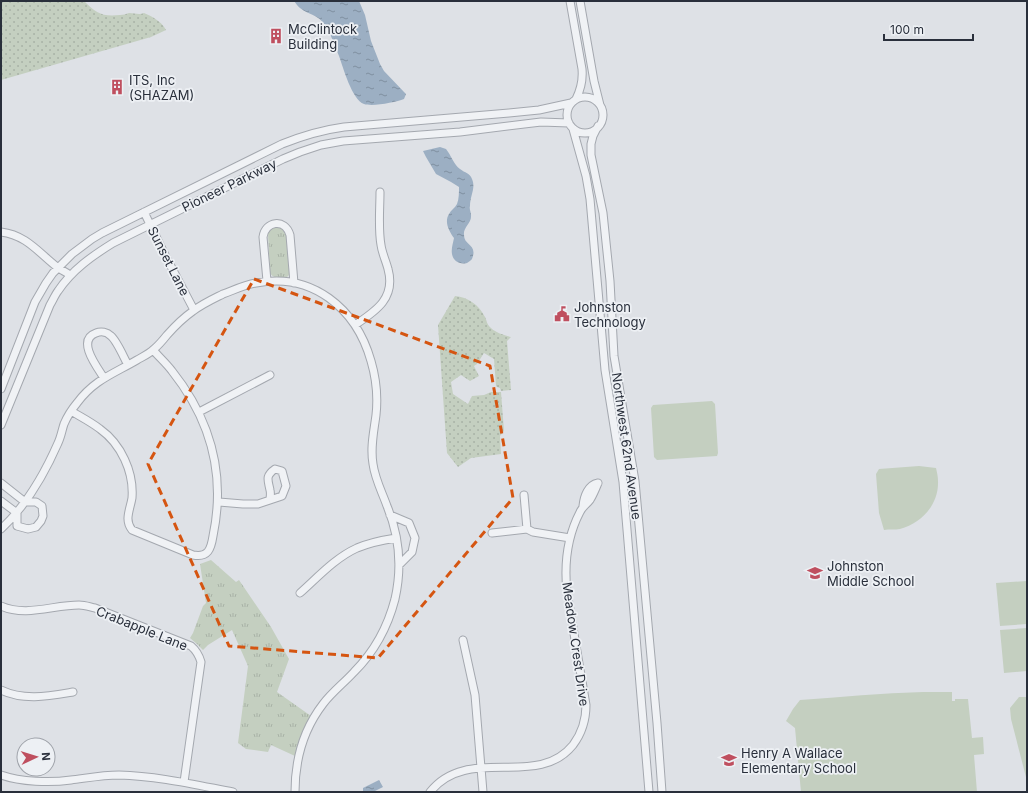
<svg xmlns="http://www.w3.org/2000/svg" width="1028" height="793" viewBox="0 0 1028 793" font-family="Inter,sans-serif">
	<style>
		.grass { fill: url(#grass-tufts) }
		.park { fill: url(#park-dots) }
		.pitch { fill: #c4cfc0 }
		.water { fill: url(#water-ripples) }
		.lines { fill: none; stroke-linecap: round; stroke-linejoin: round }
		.minor-casing { stroke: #a4a8af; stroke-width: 9 }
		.minor { stroke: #f0f2f5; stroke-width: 7 }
		.marked { fill: none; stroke: #d55511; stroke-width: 3; stroke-dasharray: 8 5; stroke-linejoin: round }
		.labels { text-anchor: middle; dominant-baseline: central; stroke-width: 3.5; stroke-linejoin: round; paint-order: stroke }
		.poi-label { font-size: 13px; fill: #292f3b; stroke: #edf0f4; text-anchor: start }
		.street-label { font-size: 13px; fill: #292f3b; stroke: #edf0f4 }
	</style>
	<defs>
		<pattern id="grass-tufts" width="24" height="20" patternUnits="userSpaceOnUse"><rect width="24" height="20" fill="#c4cfc0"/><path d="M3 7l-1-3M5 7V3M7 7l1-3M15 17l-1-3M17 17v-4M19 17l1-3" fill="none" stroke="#a8b2a6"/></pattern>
		<pattern id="park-dots" width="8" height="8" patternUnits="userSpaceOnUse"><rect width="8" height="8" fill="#c4cfc0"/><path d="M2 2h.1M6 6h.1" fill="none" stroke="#a8b2a6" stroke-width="1.8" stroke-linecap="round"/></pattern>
		<pattern id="water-ripples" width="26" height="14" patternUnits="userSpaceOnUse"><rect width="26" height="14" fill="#9cafc3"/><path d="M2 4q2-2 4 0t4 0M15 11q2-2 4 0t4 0" fill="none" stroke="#7f8fa0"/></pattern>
	</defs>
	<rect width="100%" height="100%" fill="#dee1e6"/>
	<!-- grass -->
	<path class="grass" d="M273,227L283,228L288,235L290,274L286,278C280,279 274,279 270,273L268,234L270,230Z
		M211,560L236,582L239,580L271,627L289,659L277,692L311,716C302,728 299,742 295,756L271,745L268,752L246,749L238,743L248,666L232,630L208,645L203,650L197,644L190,638L193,633L203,606L206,603L200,564Z"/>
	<!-- park -->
	<path class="park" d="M1,1H84C96,13 102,17 120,15C123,15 126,14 129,13C135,13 139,15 144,13C153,17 161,21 166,30L151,37L1,80Z
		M455,296C468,297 479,305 485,317C487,321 487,325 491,328C496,333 504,335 511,337L507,341L511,390L501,391L500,388L497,387L496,386L494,359L484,353L477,364L474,366L479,376L470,381L461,375L451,382L453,394L468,404L472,396L484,395L491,392H501L504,431L500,436L501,454L471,458L458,467L447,453L438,325Z"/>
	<!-- pitch -->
	<path class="pitch" d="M712,401L715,404L718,453L717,456L657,460L654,457L651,408L653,405Z
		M919,466L936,468C937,472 938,477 938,481C939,504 922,523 900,529C895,530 889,529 884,530L879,513L876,474L879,469Z
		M1027,581V624L1000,626L996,583Z
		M1027,628V671L1004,673L1000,630Z
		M923,692H952V701H955V699H968L972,738L983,737L984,754L974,755L977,792H801L795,728L786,721L793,709L800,700C841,697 882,693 923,692Z
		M1019,697H1027V781L1011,719L1010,708Z"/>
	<!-- water -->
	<path class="water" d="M294,1H359L365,15L371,41L380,64L384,71L404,92L406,94L404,99C396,102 373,107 364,104C352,100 343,67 339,56C335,46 331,34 325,25C318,14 308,15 300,8C297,6 296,3 294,1Z
		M440,147L446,149C451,155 454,165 460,169C465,173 470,173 472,179C476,188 470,196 470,206C469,209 471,212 471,215C472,223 463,227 464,235C464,246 478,244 472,259C471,260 469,262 467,263C460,265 453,261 452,254C451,249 453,243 454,238C449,231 444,222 449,214C451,210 455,208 457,204C459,199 459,192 459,187L451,182L436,174L426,157L423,151Z
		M379,780L383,787L373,792H363V788Z"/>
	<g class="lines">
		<!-- minor casing -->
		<g class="minor-casing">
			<path id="minor" d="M570,1L582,69C583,80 581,89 576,99
				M580,1L594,81L600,105
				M567 115a18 18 0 1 1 36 0a18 18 0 1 1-36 0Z
				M598,126L593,136L591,144V155L603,213L610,281L614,356L635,481L657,723L662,792
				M573,129L586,176L590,199L605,370L623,482L649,792
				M144,212L165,255L194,310
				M1,232C26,235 38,252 57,267C61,270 66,272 70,275
				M267,281L263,237C265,221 285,218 290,235L294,283
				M355,325C376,311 396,298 388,269C386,261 382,253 381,245C378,228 380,209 380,192
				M104,378C97,367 76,340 96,333C101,331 107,332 111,336C117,341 124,358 128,365
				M1,389L35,302L46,283L53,273L72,254L92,239L102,233L282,144C302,136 322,130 344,127L509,113L539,110L571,103
				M71,411C81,417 91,422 100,429C121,444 134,472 132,498C130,510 124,520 132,530L193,555C208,558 211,549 213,536C226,474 211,420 172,371C166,363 159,357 153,350
				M199,412L270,375
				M1,425L50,305C53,300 55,295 58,291C72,270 92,256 113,243L283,159L300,152L321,145L343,141L460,132L541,122L569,123
				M275,469L282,471L286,486L282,496L270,500C270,497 271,494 270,490C268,480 265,476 275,469Z
				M1,483L25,502H36L42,506L43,516L41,521L36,527L28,529L17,526V513L1,501
				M524,495L527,529
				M219,502L243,504H258L270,500
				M583,506C584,496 588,485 598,483
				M390,515L409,523L415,538L412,552L399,565
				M1,529C27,505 44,475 58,443C61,437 62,430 64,424C67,417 72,409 77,403C94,380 113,374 137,360C142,357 149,354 154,349C159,345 163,340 167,335C175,326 183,318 193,311C202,304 213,299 223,294C234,290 244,285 256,283C312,272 356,308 371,361C376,378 378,397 376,415C374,431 370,447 373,464C375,479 382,492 387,506C399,535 402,568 395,599C388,626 374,652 354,672C344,683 332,692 323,704C303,730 295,760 295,792
				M492,533L527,529L533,532L570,538
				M300,593C318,577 335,558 357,548C369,543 383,540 396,538
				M1,606C26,617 53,605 79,605C85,605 90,607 95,608L191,646C197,651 199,655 201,662L184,782
				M463,640L475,695L483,792
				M1,690C24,701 49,696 73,692
				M1,775C21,782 50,783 71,780C87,778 103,775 119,775C157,776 196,785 233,792
				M430,792C468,744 537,790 573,745C582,733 586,720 586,705L567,592C564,564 567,537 580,512C582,507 587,504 590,500C593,495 596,488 598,483"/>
		</g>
		<!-- minor -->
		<use href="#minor" class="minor"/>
	</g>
	<!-- marked area -->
	<path class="marked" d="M254,279L490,366L513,498L378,658L229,646L148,464Z"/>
	<!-- icons -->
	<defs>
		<g id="building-bare" transform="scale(1.2)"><path d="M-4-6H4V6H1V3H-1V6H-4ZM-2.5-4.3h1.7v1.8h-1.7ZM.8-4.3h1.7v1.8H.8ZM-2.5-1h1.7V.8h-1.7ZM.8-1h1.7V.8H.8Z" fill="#bf4f5f" stroke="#edf0f4" stroke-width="2.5" paint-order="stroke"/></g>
		<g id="civic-bare" transform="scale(1.2)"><path d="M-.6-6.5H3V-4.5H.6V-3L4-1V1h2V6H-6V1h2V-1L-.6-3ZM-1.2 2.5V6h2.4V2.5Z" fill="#bf4f5f" stroke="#edf0f4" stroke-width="2.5" paint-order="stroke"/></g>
		<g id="school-bare" transform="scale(1.2)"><path d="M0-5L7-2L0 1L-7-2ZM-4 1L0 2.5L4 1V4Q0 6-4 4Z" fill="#bf4f5f" stroke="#edf0f4" stroke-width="2.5" paint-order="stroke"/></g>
	</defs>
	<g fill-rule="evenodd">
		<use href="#building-bare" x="276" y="36"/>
		<use href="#building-bare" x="117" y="87"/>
		<use href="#civic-bare" x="562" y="314"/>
		<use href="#school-bare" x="815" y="573"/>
		<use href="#school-bare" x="729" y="760"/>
	</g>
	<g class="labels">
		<!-- poi labels -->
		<g class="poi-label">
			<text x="288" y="29">McClintock<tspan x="288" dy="15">Building</tspan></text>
			<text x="129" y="80">ITS, Inc<tspan x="129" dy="15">(SHAZAM)</tspan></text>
			<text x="574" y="307">Johnston<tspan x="574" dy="15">Technology</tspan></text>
			<text x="827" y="566">Johnston<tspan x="827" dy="15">Middle School</tspan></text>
			<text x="741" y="753">Henry A Wallace<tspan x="741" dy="15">Elementary School</tspan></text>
		</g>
		<!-- street labels -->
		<g class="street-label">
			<text transform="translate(229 185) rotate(-26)">Pioneer Parkway</text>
			<text transform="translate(169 261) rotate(63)">Sunset Lane</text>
			<text transform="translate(627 446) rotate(82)">Northwest 62nd Avenue</text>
			<text transform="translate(142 628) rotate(22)">Crabapple Lane</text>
			<text transform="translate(576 644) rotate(82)">Meadow Crest Drive</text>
		</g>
	</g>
	<!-- border -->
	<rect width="1028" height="793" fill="none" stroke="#292f3b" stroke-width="4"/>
	<!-- north arrow -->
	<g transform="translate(36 757) rotate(86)"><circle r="19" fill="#edf0f4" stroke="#9fa3aa"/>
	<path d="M0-3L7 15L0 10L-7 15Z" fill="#bf4f5f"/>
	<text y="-6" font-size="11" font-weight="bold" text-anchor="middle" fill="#292f3b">N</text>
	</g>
	<!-- scale -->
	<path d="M884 34v6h89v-6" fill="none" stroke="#292f3b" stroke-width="2"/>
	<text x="890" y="34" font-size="12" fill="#292f3b" stroke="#edf0f4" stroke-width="3" paint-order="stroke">100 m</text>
</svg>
